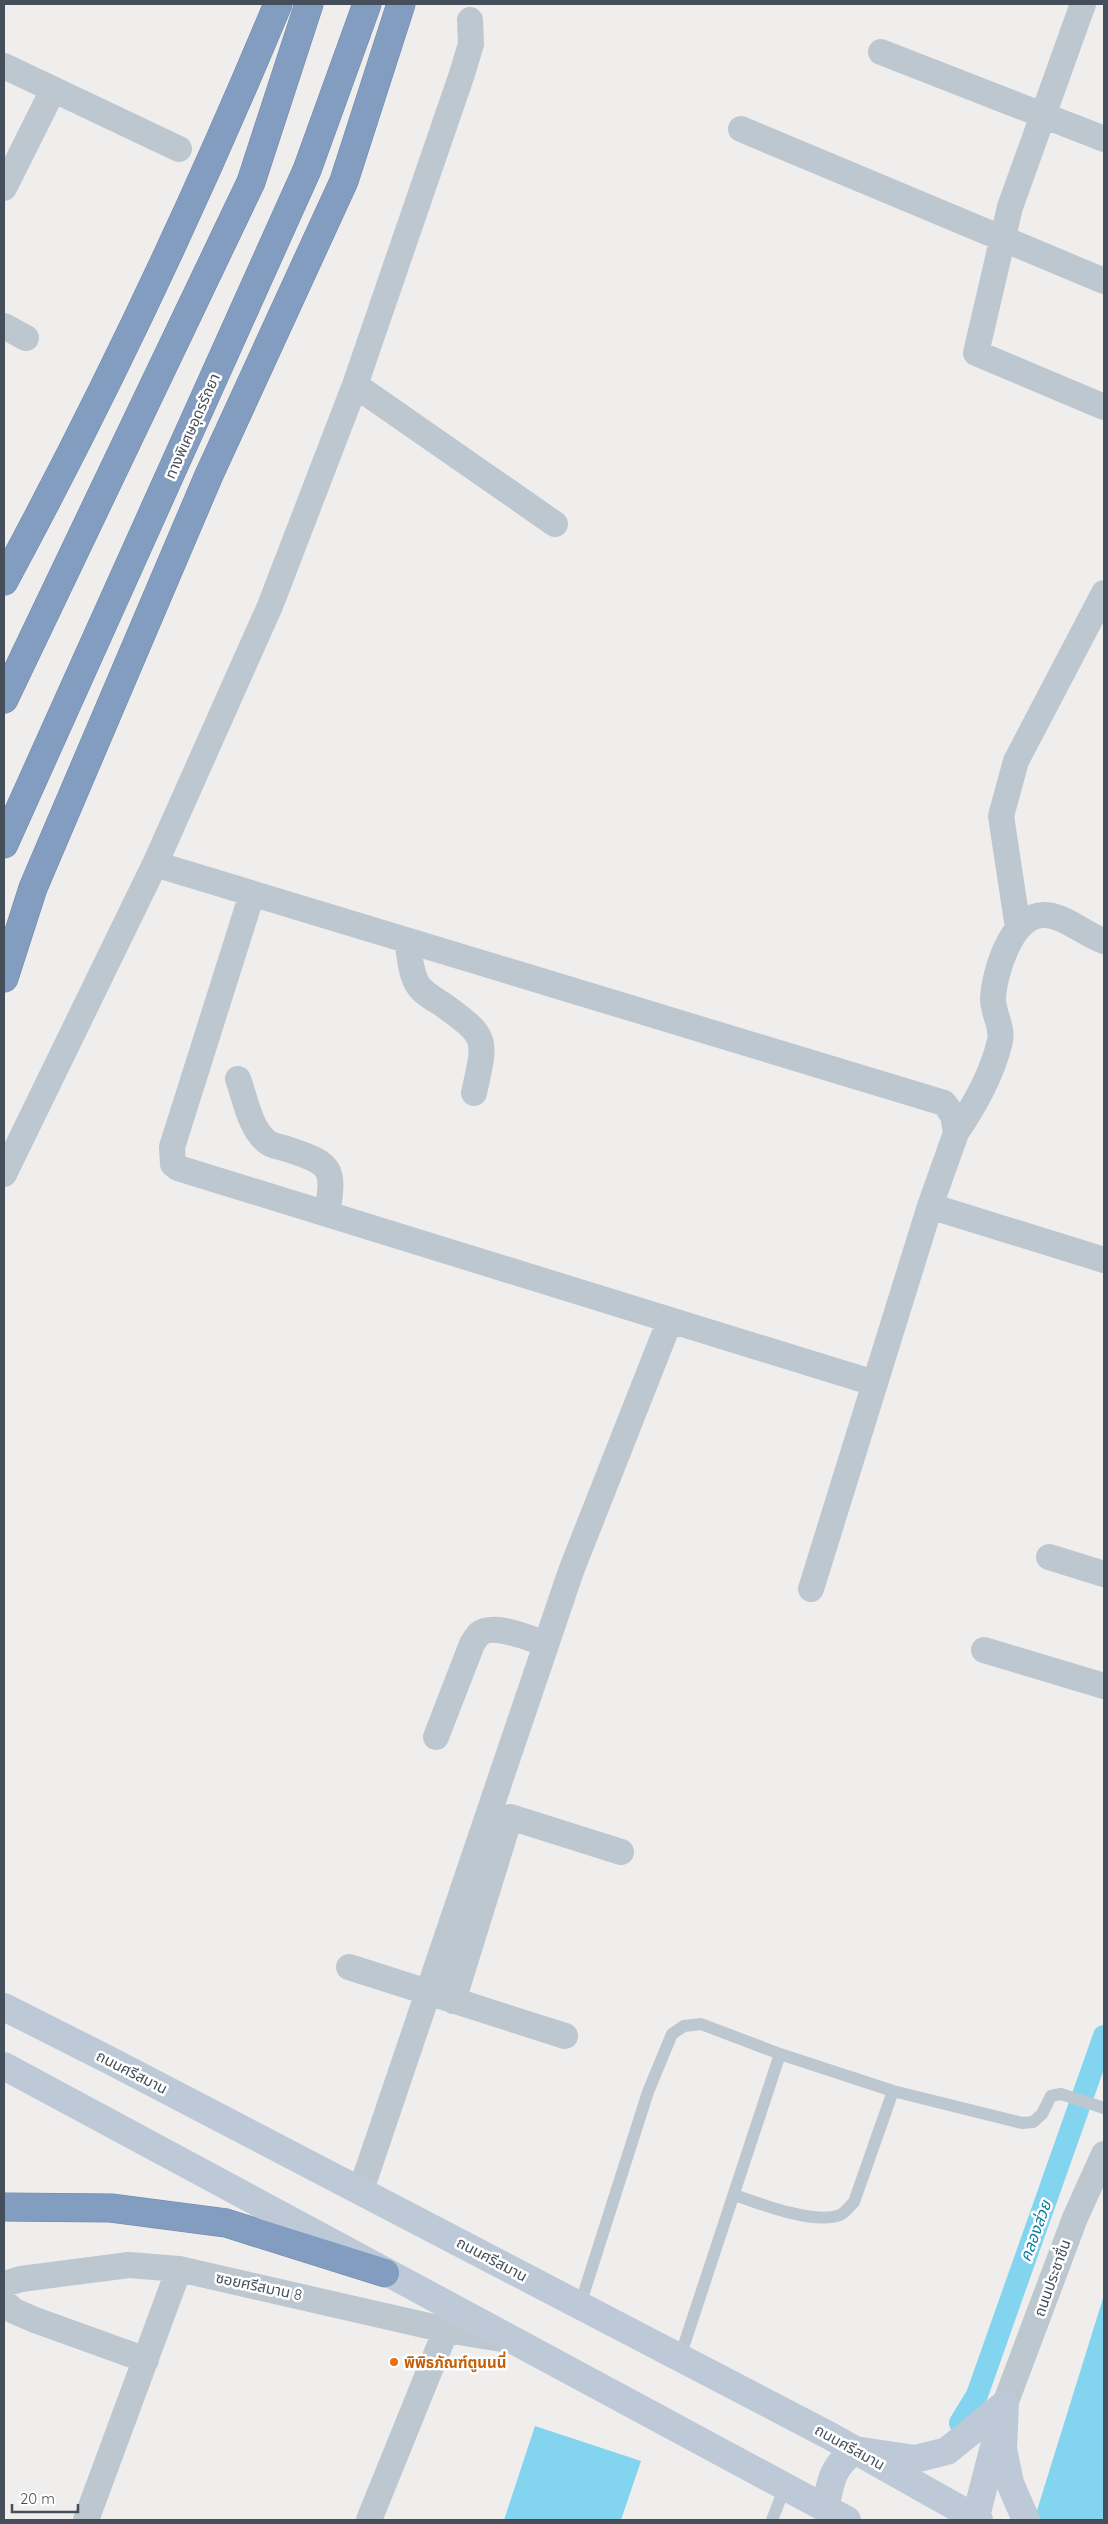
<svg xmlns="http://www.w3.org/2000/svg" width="1108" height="2524" viewBox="0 0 1108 2524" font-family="Quicksand,'Noto Sans Thai',sans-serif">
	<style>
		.water { fill: #83d4ef }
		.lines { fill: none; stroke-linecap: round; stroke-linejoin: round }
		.canal { stroke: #83d4ef; stroke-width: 22 }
		.motorway-casing { stroke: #6d88aa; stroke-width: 29 }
		.service { stroke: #bdc7d0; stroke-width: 12 }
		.minor { stroke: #bdc7d0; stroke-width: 26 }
		.secondary { stroke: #bec9d7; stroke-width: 28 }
		.motorway { stroke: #829dbf; stroke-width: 28 }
		.food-dot { fill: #e8710a; stroke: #fff; stroke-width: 2 }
		.labels { text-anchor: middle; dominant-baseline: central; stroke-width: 5; stroke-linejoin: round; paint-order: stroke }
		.street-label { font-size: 15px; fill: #454f5b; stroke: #fff }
		.food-label { font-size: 15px; font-weight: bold; fill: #c56008; stroke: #fff; text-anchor: start }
		.water-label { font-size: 16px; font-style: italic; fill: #077da5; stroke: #fff }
	</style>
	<rect width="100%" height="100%" fill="#f0eded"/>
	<!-- water -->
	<path class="water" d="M1104,2295V2520H1034Z
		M535,2426L641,2461L621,2520H504Z"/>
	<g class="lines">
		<!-- canal -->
		<path class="canal" d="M960,2423L977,2395L1104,2036"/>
		<!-- motorway casing -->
		<g class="motorway-casing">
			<path id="motorway" d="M4,581C105,394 196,201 278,4
				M4,699L251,182L309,4
				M4,844L307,170L367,4
				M4,978L33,888L209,475L344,181L401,4
				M4,2207L111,2208L226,2223L385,2273"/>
		</g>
		<!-- service -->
		<path class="service" d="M735,2195C760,2204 815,2225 840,2215C845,2213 850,2206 854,2202L893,2091
			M580,2305L648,2092L672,2034L684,2026L701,2024L780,2054L893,2091L1022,2123L1033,2122L1042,2114L1051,2096L1061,2094L1104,2108
			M680,2357L780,2054
			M772,2520L785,2487"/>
		<!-- minor -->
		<path class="minor" d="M1083,4L1010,207L976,353L1104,407
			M881,52L1104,139
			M4,66L179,149
			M741,129L1104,281
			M4,188L53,90
			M4,326L26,338
			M355,385L555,524
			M155,864L944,1103L953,1115L956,1133L930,1206L811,1589
			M252,894L172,1147L173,1164L178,1168L874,1383
			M1018,928L1001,816L1016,761L1104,593
			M407,941C410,955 410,973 418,985C423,993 434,999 442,1004C489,1038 486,1038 474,1093
			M238,1079C245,1098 250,1128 266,1141C271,1146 280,1147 287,1149C332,1164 335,1167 327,1214
			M956,1133C975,1104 992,1075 1000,1041C1003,1027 993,1013 993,999C994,973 1012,913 1045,915C1066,916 1085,935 1104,941
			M4,1174L155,864L270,606L355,385L462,74L471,44L470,20
			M930,1206L1104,1260
			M1049,1557L1104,1574
			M984,1650L1104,1686
			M436,1737L472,1644C474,1641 477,1636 479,1634C494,1622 530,1639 546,1644
			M349,1967L565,2036
			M453,2001L510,1817L621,1852
			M361,2190L571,1571L670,1320
			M4,2284L21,2279L129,2265L179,2269L446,2330L508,2340
			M4,2302L14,2311L35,2320L146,2360
			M1005,2404L1075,2218L1104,2154
			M86,2520L179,2269
			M369,2520L446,2330"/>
		<!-- secondary -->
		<path class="secondary" d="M4,2007L109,2060L830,2436L979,2520
			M4,2066L847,2520
			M1005,2404L1003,2449L1010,2483L1026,2520
			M825,2509C831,2481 831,2468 855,2450L915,2459L947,2451L1005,2404
			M975,2520L997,2435"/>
		<!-- motorway -->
		<use href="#motorway" class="motorway"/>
	</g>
	<!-- markers -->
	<circle class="food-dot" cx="394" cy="2362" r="5"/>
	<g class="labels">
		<!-- street labels -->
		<g class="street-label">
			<text transform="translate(192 426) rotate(-66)">ทางพิเศษอุดรรัถยา</text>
			<text transform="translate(132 2072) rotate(27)">ถนนศรีสมาน</text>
			<text transform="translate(492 2259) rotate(28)">ถนนศรีสมาน</text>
			<text transform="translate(1052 2278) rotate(-70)">ถนนประชาชื่น</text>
			<text transform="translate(259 2286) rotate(12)">ซอยศรีสมาน 8</text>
			<text transform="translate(850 2447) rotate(29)">ถนนศรีสมาน</text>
		</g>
		<!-- food labels -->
		<g class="food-label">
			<text x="404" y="2362">พิพิธภัณฑ์ตูนนนี่</text>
		</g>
		<!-- water labels -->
		<g class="water-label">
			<text transform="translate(1035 2231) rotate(-70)">คลองส่วย</text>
		</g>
	</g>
	<!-- border -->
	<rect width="1108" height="2524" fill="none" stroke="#454f5b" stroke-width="10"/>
	<!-- scale -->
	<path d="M12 2504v8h66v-8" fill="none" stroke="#454f5b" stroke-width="2.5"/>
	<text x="20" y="2504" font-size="15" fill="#454f5b" stroke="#ffffff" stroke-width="4" paint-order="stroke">20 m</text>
</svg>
